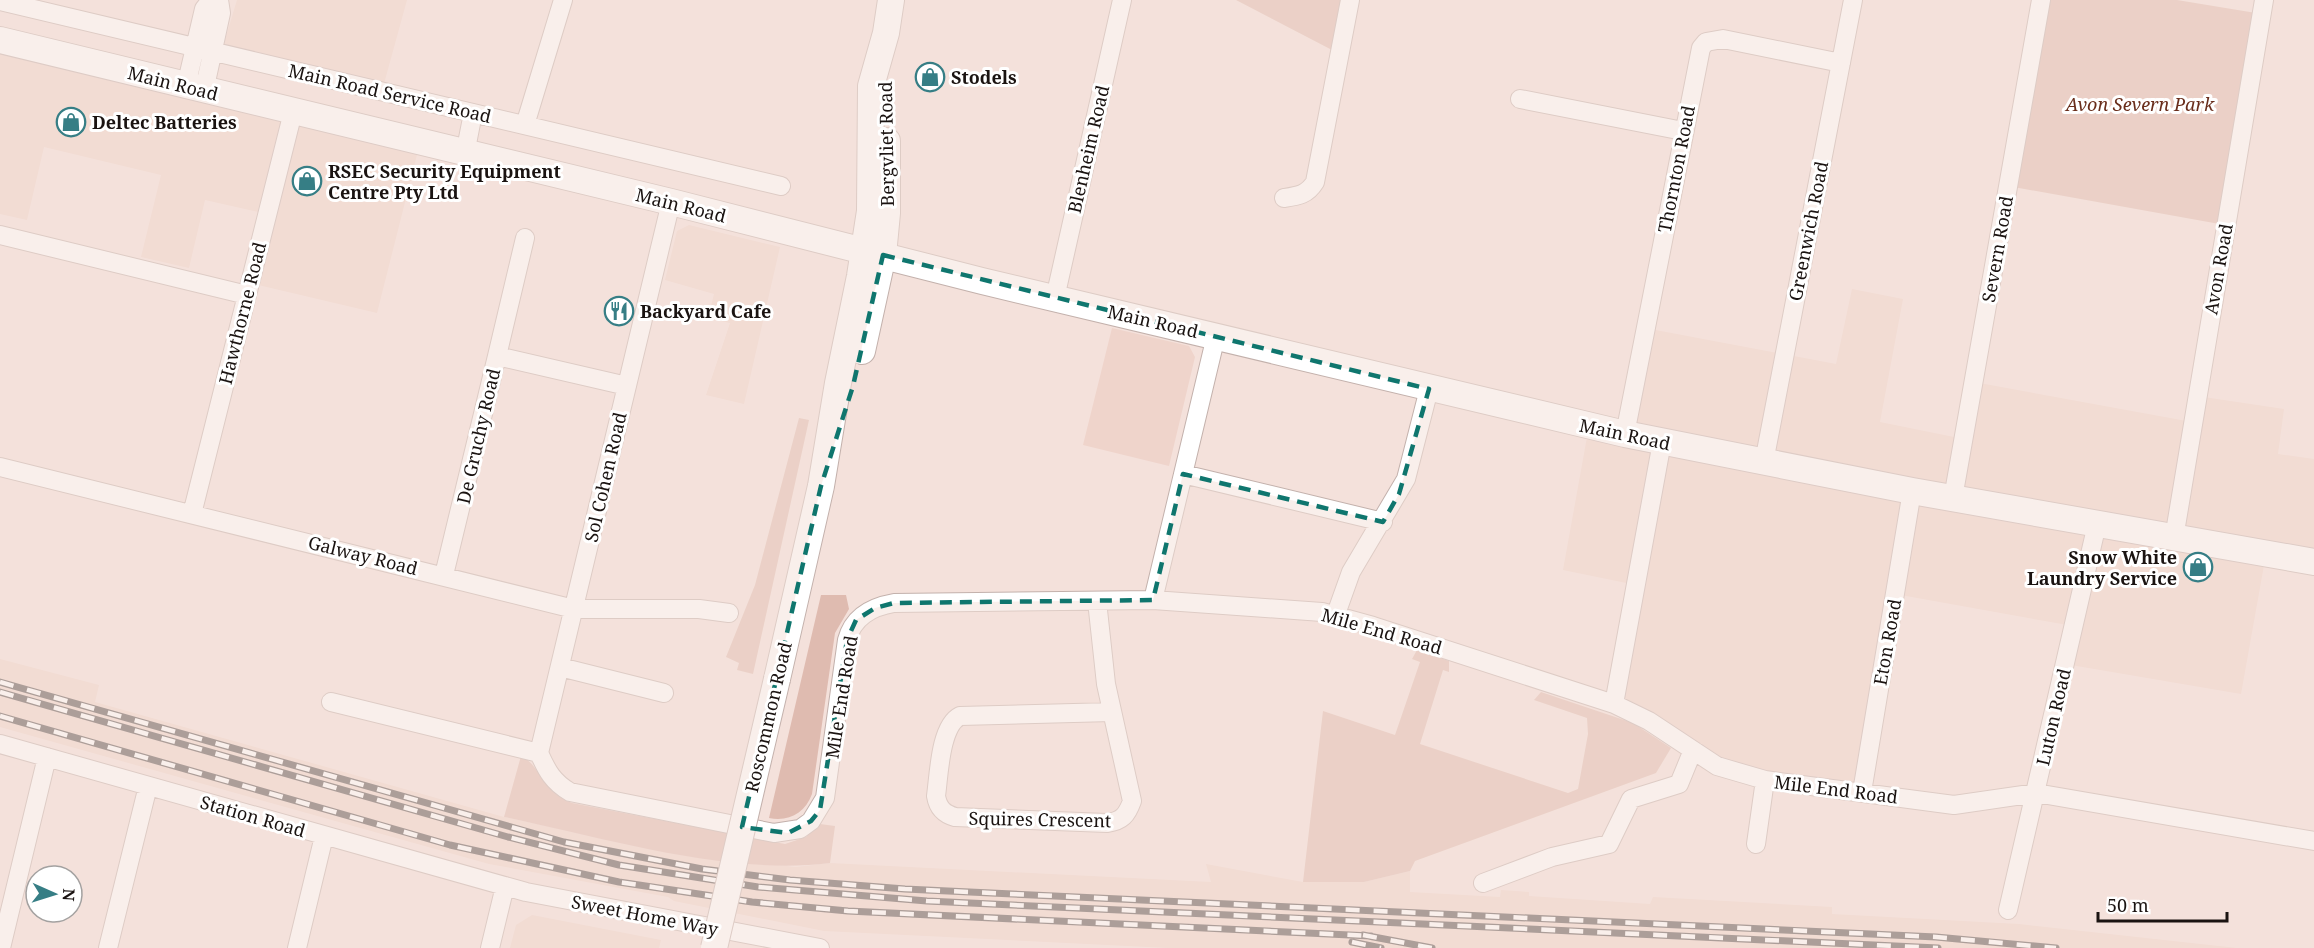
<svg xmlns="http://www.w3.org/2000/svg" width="2314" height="948" viewBox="0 0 2314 948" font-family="'Noto Serif',serif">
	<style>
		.built { fill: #efd4cb }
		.green { fill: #dfbbb0 }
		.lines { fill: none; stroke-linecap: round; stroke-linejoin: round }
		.street-casing { stroke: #c3b1ac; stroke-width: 20 }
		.secondary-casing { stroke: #c3b1ac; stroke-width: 28 }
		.street { stroke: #fff; stroke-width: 18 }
		.secondary { stroke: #fff; stroke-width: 26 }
		.rail-casing { stroke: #564c49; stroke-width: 7 }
		.rail { stroke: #fff; stroke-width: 4.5; stroke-dasharray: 14; stroke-linecap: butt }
		.secondary-bridge-casing { stroke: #c3b1ac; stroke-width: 28; stroke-linecap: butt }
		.secondary-bridge { stroke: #fff; stroke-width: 26 }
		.marked { fill: none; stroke: #0f766e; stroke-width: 4.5; stroke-dasharray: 12 8; stroke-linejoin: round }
		.labels { text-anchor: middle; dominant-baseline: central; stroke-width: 6; stroke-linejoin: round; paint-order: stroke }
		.poi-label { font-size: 18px; font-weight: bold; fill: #1a1311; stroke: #fff; text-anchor: start }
		.street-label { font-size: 18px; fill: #1a1311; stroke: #fff }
		.park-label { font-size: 18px; font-style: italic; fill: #692d1b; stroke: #fff }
	</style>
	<rect width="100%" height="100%" fill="#f4e1db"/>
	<!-- built -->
	<path class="built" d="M237,0H407L382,91L221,53Z
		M0,42L420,143L377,313L250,283L267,214L205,200L189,268L141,257L161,175L44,147L27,220L0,214Z
		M689,225L780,247L744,404L706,395L730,323L708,318L714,294L665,280L677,231Z
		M1852,289L1903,299L1880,422L1964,439L1974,382L2192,422L2197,396L2284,409L2278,454L2314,459V562L2266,554L2241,694L2065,664L2073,626L1895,594L1862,792L1754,777L1614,704L1636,585L1563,570L1589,426L1624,434L1645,328L1836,364Z
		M1112,328L1189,346L1195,357L1169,466L1083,445Z
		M0,659L99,685L95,702L504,817L688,856L796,867L830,863L1211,882L1206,864L1303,882H1364L1410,871V892L1500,897L1501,890L1529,892V896L1650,904L1653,897L1832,907V914L2019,924L2237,948H1168L824,931L674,901L668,897L489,864L0,727Z
		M532,915L661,940L659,948H510L516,925Z"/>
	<!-- green -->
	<path class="green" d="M1236,0H1350L1332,50Z
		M2041,0H2177L2262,14L2225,225L2008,186Z
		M799,418L809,420L753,674L737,670L739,663L726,657L755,585Z
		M821,595H846L849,609L835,633L812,794C805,813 789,822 769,818Z
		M1417,650L1449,661V672L1443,670L1420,744L1568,793L1578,789L1588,734L1587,718L1534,700L1541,692L1633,723L1671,748L1656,773L1415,861L1410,871L1364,882H1303L1323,711L1395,735L1420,662L1412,659Z
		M521,756C542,766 539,790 572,803L785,844L806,837L820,824L835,826L830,863C728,876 605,838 504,817Z"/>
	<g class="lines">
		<!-- street casing -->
		<g class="street-casing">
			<path id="street" d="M0,1L781,186
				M186,86L204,9L211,0
				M204,91L221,13L219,0
				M1520,99L1683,131
				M525,125L563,0
				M465,154L473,113
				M1284,198C1298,196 1307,195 1315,182L1350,0
				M0,235L247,295
				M1055,298L1122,0
				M497,356L525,238
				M1625,434L1701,48L1706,42L1723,39L1841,63
				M1764,462L1853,0
				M0,467L574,609H699L729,613
				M1183,474L1383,522
				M1953,498L2041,0
				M192,514L293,112
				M2174,538L2264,0
				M444,575L497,356L627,386
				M1153,600L1216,336
				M1097,601L1106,684L1132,801C1127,815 1122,821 1107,823L955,817C944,814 938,808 936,796C939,775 940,726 960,716L1112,712
				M1336,614L1351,572L1406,479L1429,389
				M560,667L664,693
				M331,702L539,753
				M1614,704L1662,442
				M0,744L526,892L820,948
				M539,753C547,771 553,782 570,792L774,833L800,829L811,821L825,798L847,640C853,617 871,607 894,603L1153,600L1322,612L1373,626L1614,704L1649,721L1717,766L1765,780L1954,805L2036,793L2314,841
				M539,753L671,202
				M1862,792L1912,491
				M1756,844L1765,780
				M1483,883L1552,857L1609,844L1631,799L1679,784L1693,750
				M2008,910L2097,524
				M1,948L47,757
				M108,948L148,786
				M297,948L324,836
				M490,948L505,886"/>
		</g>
		<!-- secondary casing -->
		<g class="secondary-casing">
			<path id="secondary" d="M0,40L671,202L982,281L1625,434L1912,491L2314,562
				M862,351L883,255L887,213V141
				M777,679L821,486L838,383L860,276L870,211L871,86L886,33L891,0"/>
		</g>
		<!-- street -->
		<use href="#street" class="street"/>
		<!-- secondary -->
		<use href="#secondary" class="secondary"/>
		<!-- rail casing -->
		<g class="rail-casing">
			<path id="rail" d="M0,682L564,842L702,869L790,880L905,889L1936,937L2056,948
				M0,692L508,837L619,865L758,887L927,901L1938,948
				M0,716L450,845L619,882L752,902L848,911L1371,936
				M1363,935L1432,948
				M1352,942L1381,948"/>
		</g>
		<!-- rail -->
		<use href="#rail" class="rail"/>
		<!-- secondary-bridge casing -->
		<g class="secondary-bridge-casing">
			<path id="secondary-bridge" d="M714,948L777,679"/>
		</g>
		<!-- secondary-bridge -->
		<use href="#secondary-bridge" class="secondary-bridge"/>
	</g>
	<!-- marked area -->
	<path d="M0 0H2314V948H0ZM883,255L1429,389L1399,494L1383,522L1183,474L1153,600L894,603L875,608L856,620L847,640L820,810L811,821L788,833L742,827L821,486L853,386Z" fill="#f4e1db" fill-opacity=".55" fill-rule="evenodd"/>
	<path class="marked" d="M883,255L1429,389L1399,494L1383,522L1183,474L1153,600L894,603L875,608L856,620L847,640L820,810L811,821L788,833L742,827L821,486L853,386Z"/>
	<!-- icons -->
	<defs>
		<g id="shop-ring" transform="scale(1.5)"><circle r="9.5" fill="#fff" stroke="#367e85" stroke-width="1.5"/><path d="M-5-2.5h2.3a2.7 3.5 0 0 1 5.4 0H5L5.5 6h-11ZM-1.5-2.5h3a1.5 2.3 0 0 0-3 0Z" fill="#367e85"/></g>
		<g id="restaurant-ring" transform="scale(1.5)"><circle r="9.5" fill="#fff" stroke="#367e85" stroke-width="1.5"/><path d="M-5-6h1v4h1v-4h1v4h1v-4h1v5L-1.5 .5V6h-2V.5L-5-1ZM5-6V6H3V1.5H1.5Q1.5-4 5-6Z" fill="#367e85"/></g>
	</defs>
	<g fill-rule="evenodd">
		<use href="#shop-ring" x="930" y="77"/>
		<use href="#shop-ring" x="71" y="122"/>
		<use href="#shop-ring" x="307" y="181"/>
		<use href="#restaurant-ring" x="619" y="311"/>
		<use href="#shop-ring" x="2198" y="567"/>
	</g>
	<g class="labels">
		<!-- poi labels -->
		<g class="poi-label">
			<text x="951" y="77">Stodels</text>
			<text x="92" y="122">Deltec Batteries</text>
			<text x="328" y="171">RSEC Security Equipment<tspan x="328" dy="21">Centre Pty Ltd</tspan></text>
			<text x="640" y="311">Backyard Cafe</text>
			<text x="2177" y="557" text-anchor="end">Snow White<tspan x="2177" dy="21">Laundry Service</tspan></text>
		</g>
		<!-- street labels -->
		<g class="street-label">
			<text transform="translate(173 83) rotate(14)">Main Road</text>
			<text transform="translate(390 93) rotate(13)">Main Road Service Road</text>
			<text transform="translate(886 144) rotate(-91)">Bergvliet Road</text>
			<text transform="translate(1088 149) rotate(-77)">Blenheim Road</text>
			<text transform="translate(1676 169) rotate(-79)">Thornton Road</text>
			<text transform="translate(681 205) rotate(14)">Main Road</text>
			<text transform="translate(1808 231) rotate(-79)">Greenwich Road</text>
			<text transform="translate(1997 249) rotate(-80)">Severn Road</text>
			<text transform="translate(2218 269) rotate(-80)">Avon Road</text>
			<text transform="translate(242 313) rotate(-76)">Hawthorne Road</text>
			<text transform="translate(1153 321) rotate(13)">Main Road</text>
			<text transform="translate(1625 434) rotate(12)">Main Road</text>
			<text transform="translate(478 436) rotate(-77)">De Gruchy Road</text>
			<text transform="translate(605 477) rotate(-77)">Sol Cohen Road</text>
			<text transform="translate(363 555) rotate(14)">Galway Road</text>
			<text transform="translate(1382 631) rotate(16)">Mile End Road</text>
			<text transform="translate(1887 642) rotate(-80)">Eton Road</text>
			<text transform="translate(841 697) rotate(-81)">Mile End Road</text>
			<text transform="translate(768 717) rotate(-77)">Roscommon Road</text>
			<text transform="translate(2053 717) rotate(-77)">Luton Road</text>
			<text transform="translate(1836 789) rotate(7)">Mile End Road</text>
			<text transform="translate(253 816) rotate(16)">Station Road</text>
			<text transform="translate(1040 819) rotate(1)">Squires Crescent</text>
			<text transform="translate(645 915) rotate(11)">Sweet Home Way</text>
		</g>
		<!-- park labels -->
		<g class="park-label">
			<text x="2140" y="104">Avon Severn Park</text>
		</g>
	</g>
	<!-- north arrow -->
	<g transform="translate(54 894) rotate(93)"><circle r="28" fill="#ffffff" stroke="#a3a1a0" stroke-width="1.5"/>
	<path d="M0-4.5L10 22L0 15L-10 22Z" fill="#367e85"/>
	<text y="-9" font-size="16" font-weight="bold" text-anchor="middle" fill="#1a1311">N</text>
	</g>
	<!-- scale -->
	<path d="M2098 912v9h129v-9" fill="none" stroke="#1a1311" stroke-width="3"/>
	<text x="2107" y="912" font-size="18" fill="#1a1311" stroke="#ffffff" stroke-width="4.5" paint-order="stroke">50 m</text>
</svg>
